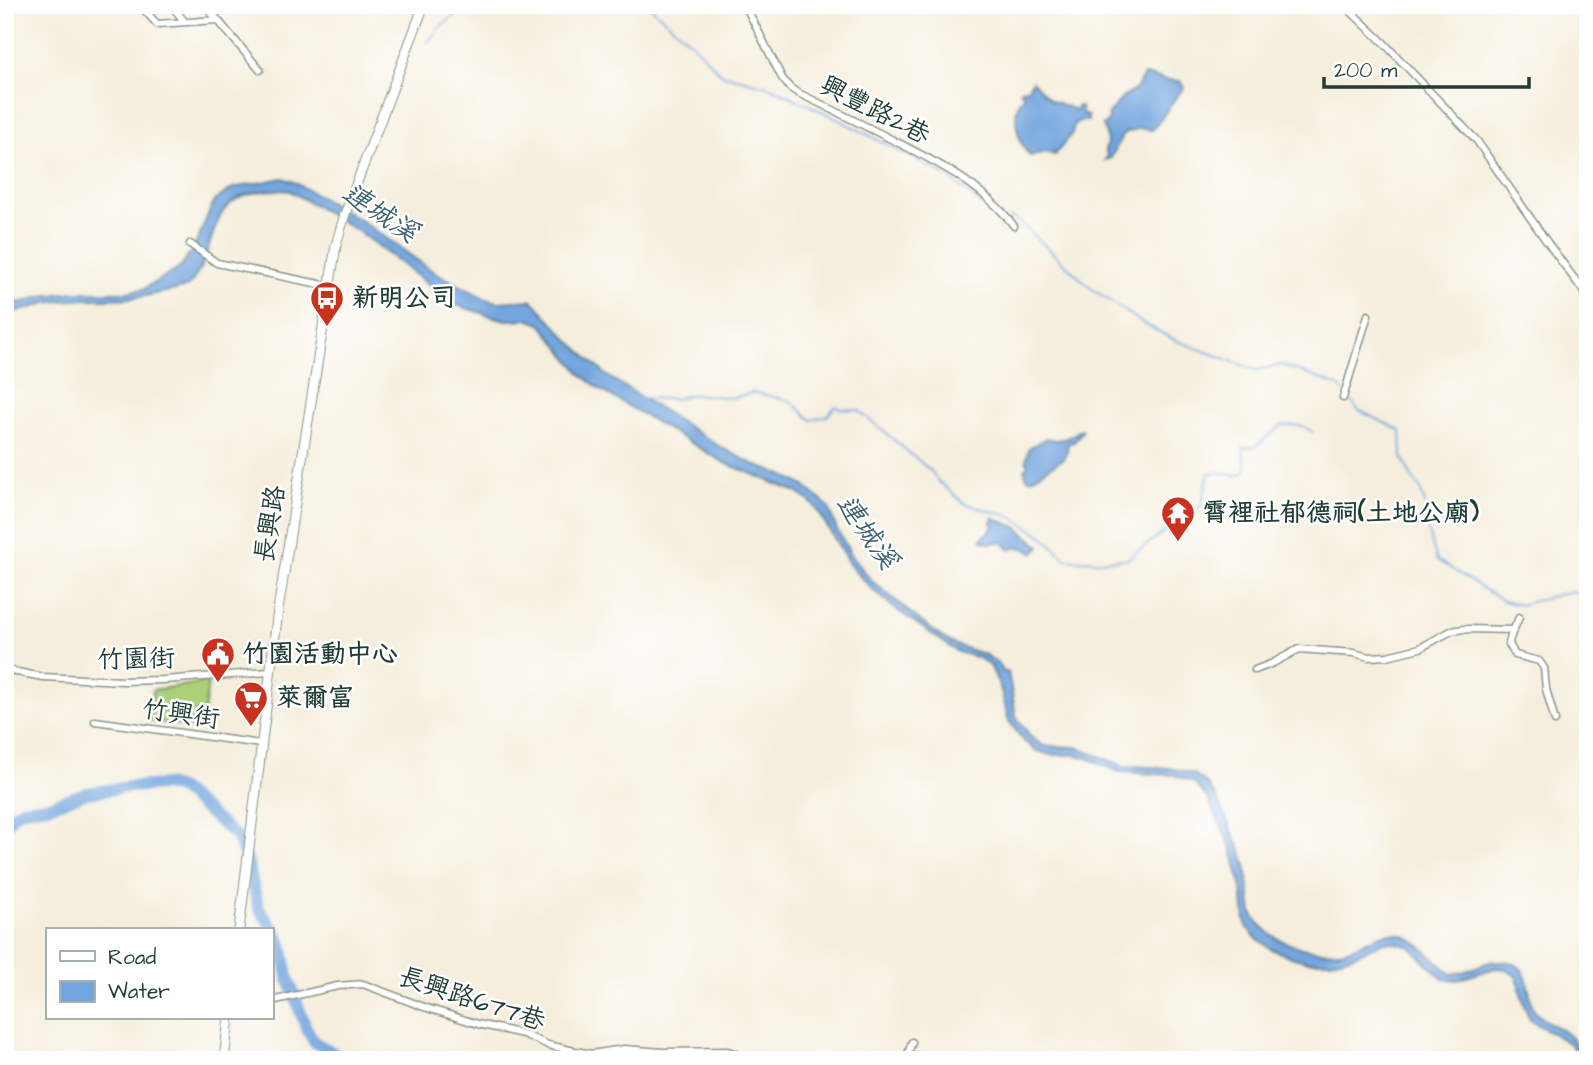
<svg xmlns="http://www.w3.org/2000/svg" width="1593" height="1065" viewBox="0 0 1593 1065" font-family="'Architects Daughter','LXGW WenKai TC',sans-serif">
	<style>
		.green { fill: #abd079; stroke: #658656; stroke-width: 2 }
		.water { fill: #73a5de; stroke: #497189; stroke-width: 2 }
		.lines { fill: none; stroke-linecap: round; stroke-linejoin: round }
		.stream { stroke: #73a5de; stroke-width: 2 }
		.river { stroke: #73a5de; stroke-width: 12 }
		.minor-casing { stroke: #8a9688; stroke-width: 9 }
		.secondary-casing { stroke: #8a9688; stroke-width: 11 }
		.minor { stroke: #fff; stroke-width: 6 }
		.secondary { stroke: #fff; stroke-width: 9 }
		.labels { text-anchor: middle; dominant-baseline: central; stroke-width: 5; stroke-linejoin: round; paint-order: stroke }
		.street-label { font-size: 26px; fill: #1f3d34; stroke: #fff }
		.poi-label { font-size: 26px; font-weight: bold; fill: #1f3d34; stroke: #fff; text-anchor: start }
		.water-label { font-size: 28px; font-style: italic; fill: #3c6170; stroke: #fff }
	</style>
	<rect width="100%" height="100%" fill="#fff"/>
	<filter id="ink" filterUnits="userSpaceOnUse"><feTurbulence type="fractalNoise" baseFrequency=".0143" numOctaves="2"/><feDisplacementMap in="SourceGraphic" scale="14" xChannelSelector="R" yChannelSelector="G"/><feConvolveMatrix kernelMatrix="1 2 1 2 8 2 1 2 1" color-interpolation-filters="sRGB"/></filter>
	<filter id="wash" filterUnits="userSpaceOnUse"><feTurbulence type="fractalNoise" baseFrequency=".00686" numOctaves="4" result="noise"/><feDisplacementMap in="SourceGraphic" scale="28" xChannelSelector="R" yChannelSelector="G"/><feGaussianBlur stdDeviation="1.57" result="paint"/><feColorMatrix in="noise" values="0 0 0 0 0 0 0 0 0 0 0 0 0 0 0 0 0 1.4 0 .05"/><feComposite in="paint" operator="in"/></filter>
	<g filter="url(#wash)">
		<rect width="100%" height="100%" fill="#f5eedc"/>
		<!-- green -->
		<path class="green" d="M208,682L202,728L149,721L153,690Z"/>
		<!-- water -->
		<path class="water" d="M1144,75L1166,80L1180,81L1184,88C1171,101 1164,117 1152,130L1138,128L1131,132L1127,131L1122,136L1111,158L1105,160L1107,155L1105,150L1107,143L1106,135L1103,126L1109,120L1108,114L1124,96L1135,90Z
			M1032,81L1050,100L1075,110L1078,106L1081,107L1082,114L1088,116V121H1080L1074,124L1072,133L1055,155L1046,152L1030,156C1018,143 1009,110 1024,97L1020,89L1028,88Z
			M283,178L294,182L365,223L434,272L486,299L498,302L532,300L566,337L606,375L722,448L755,465L785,476L803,485L816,496L828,506L837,530L854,559L871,580L919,620L943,638L956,645L986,655L996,662L1004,672H1008L1016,716L1031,737L1043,746L1076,747L1124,766L1168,768L1183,771L1194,774L1205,782L1217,798L1242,853L1246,865L1252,913C1266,943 1318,958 1348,949C1366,944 1379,930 1399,934C1417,938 1436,962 1451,974C1469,974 1484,959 1503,961C1532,964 1526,988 1533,1007C1538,1020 1557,1025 1567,1034C1575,1041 1581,1051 1587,1060H1581L1570,1044L1530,1020L1524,1005L1517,977L1506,969L1495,968L1457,980L1443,979L1409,946L1391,942H1384L1352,956L1331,961H1306L1294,958L1271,949L1255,937L1249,930L1245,921L1242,889L1232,849L1208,799L1199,788L1193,782L1174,775L1119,772L1085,757L1075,755H1051L1035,750L1023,740L1009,721L1001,690L991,667L979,658L958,652L952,648L894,608L871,588L851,567L817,509L807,499L796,492L725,463L601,390L582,375L541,324L527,319L507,320L494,317L456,305L454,301L438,293L420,278L359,232L290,191C278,189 266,190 253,193C205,202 218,254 189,285C185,290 162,292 154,294C119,303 82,295 47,303C32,307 21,313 5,311V304L24,302L42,296L76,292H127L143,289L175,271L182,266L188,255L192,253L214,201L233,188Z
			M1081,429L1083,430L1074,442L1068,443L1067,452L1064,458L1031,479L1027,478L1024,469L1028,466L1026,460L1029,448L1046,438C1049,438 1053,440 1056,440C1065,440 1075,434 1081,429Z
			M993,517L1000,521L1016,527L1040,546L1033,553C1026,548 1018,545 1010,550L1002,542L988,543L981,540C984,534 992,531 994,524L991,522Z"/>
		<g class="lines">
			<!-- stream -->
			<path class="stream" d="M648,5L693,44L721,74L768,86L830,115L947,176L994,215L1001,216
				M428,42L440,27L467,5
				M1010,218L1016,219L1092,289L1144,324L1177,341L1256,370L1282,365L1339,386L1343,391
				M1346,395L1358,410L1401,431L1402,457L1412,478L1420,488L1425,504V522L1437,560L1503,601L1520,605L1572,591L1588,600
				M641,398L676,399L688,395H705L732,398L751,393H757L791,401L811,420L827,416L836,406L841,409L858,410L931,471L937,480L965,504L1010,516L1043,536L1066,559L1097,561L1127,559L1201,506L1209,473H1226L1236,476L1246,471L1243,448L1255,447L1282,425L1303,426L1313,432"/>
			<!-- river -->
			<path class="river" d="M5,826L12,816L22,809L48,806L86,793L129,787L166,785L181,790L236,836L247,860L259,909L276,932L282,945L288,977L305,1025L314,1042L346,1060"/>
		</g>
	</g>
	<g filter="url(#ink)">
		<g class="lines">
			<!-- minor casing -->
			<g class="minor-casing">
				<path id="minor" d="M140,5L157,24L218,20
					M171,5L185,22
					M205,5L260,70
					M745,5L782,78L790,88L798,93C826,106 853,120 881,134C928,158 981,182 1014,226
					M1344,5L1384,43L1477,141L1547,242L1588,297
					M190,244L217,263L329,286
					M1343,398L1368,315
					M1519,617C1516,627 1510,633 1509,644L1515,655L1539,661L1544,668L1546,689L1555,721
					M5,668L17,672L43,677L123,681L164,680L269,672
					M1255,670L1273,663L1299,649L1354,653L1369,657L1387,656L1420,648L1451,631L1464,629L1512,630
					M95,721L261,744
					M271,1001L338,986L363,984L424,1007L478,1024L523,1034L548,1045L570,1050L591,1054L624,1049L663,1052L728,1051L752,1060
					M906,1060L912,1042"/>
			</g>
			<!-- secondary casing -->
			<g class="secondary-casing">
				<path id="secondary" d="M239,930L278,610L336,245L345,214L424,5
					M224,1060L229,1018"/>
			</g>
			<!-- minor -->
			<use href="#minor" class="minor"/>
			<!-- secondary -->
			<use href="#secondary" class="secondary"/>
		</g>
	</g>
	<!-- icons -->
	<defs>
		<g id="bus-pin" transform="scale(1.75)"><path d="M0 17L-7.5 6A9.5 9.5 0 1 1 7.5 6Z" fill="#c8321e" stroke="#fff"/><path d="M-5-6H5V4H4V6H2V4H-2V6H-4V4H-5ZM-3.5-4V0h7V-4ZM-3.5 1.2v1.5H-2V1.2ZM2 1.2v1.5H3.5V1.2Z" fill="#fff"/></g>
		<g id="temple-pin" transform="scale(1.75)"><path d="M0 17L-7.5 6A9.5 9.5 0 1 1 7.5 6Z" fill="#c8321e" stroke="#fff"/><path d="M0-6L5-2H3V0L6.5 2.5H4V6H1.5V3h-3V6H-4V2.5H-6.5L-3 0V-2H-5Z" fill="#fff"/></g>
		<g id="civic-pin" transform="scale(1.75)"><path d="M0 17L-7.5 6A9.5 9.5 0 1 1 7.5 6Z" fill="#c8321e" stroke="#fff"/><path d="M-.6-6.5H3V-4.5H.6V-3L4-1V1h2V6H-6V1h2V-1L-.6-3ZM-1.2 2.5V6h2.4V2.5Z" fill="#fff"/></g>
		<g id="supermarket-pin" transform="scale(1.75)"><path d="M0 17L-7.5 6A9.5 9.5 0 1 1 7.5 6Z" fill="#c8321e" stroke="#fff"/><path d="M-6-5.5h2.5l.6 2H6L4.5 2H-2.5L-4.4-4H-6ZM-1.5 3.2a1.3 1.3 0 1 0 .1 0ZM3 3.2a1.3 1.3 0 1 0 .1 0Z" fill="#fff"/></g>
	</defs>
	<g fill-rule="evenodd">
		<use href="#bus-pin" x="327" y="298"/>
		<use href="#temple-pin" x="1178" y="513"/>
		<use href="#civic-pin" x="218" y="654"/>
		<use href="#supermarket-pin" x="251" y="698"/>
	</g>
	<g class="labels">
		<!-- street labels -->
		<g class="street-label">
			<text transform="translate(875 110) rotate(27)">興豐路2巷</text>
			<text transform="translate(270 524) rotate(-81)">長興路</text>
			<text transform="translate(136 659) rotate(-1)">竹園街</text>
			<text transform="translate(181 714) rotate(8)">竹興街</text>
			<text transform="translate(472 999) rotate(18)">長興路677巷</text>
		</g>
		<!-- poi labels -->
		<g class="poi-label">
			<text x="352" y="298">新明公司</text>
			<text x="1202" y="513">霄裡社郁德祠(土地公廟)</text>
			<text x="242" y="654">竹園活動中心</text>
			<text x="276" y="698">萊爾富</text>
		</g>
		<!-- water labels -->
		<g class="water-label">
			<text transform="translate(380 213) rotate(33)">連城溪</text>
			<text transform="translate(867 532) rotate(54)">連城溪</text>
		</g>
	</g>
	<!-- margin -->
	<rect width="1593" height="1065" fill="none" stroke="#fff" stroke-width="28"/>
	<!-- legend -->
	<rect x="46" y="928" width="228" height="91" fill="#ffffff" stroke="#a5b1ae" stroke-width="2"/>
	<rect x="60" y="951" width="35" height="10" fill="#ffffff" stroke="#a5b1ae" stroke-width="2"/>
	<text x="108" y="964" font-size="21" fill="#1f3d34">Road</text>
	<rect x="60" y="981" width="35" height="21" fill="#73a5de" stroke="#a5b1ae" stroke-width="2"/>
	<text x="108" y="998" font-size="21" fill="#1f3d34">Water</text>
	<!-- scale -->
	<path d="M1324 77v10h205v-10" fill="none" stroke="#1f3d34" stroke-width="3.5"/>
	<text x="1334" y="77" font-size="21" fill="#1f3d34" stroke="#ffffff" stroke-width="5" paint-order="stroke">200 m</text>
</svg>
